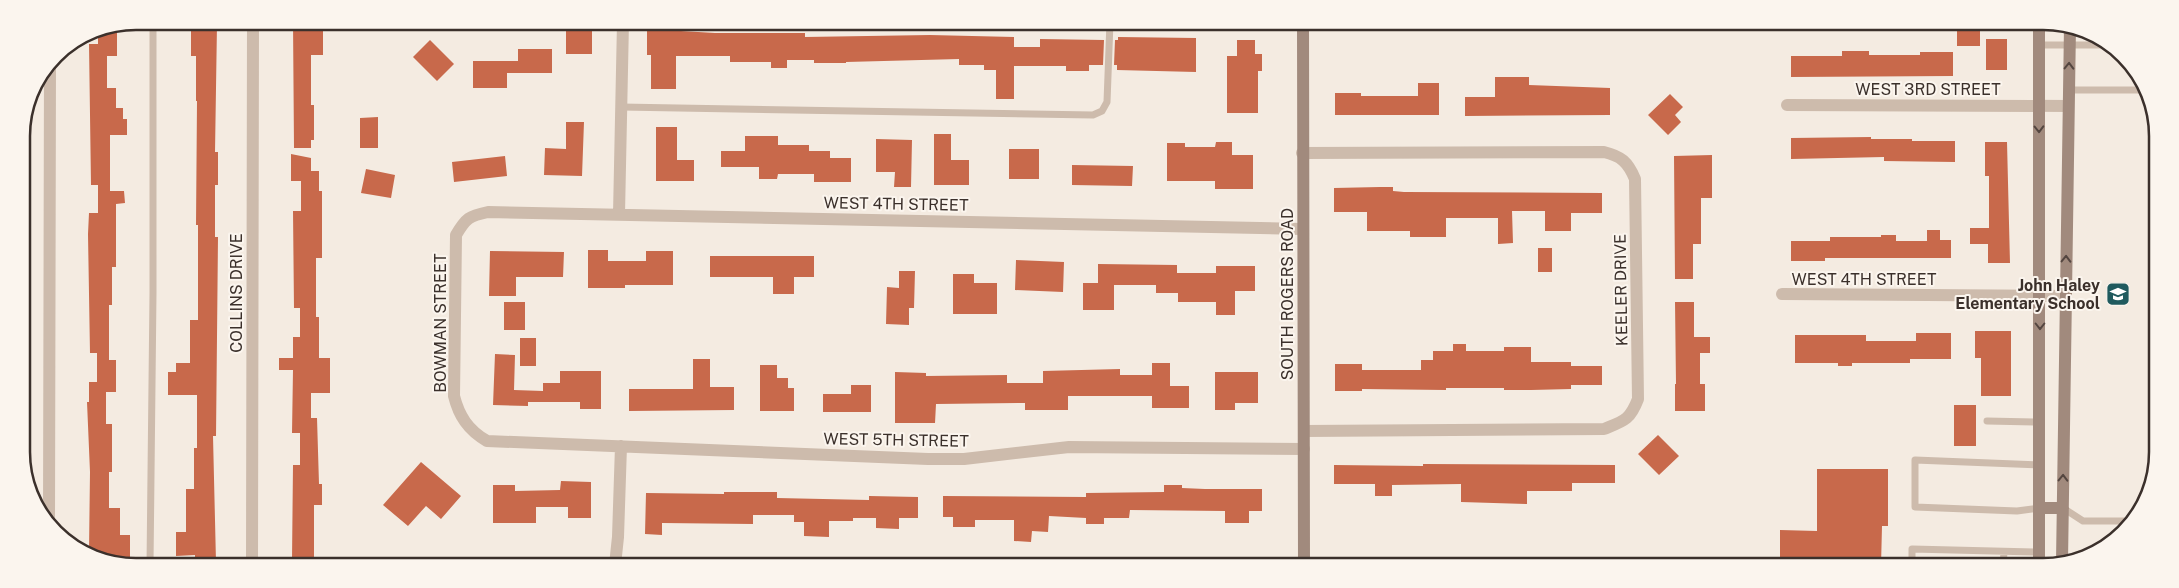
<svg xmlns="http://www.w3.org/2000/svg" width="2179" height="588" viewBox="0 0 2179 588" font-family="'Public Sans',sans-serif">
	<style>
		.building { fill: #c8694b }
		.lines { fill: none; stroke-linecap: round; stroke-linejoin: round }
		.lane { stroke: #cdbbac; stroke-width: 7 }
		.street { stroke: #cdbbac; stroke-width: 12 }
		.secondary { stroke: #a18a7d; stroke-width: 12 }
		.oneway { stroke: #544640 }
		.labels { text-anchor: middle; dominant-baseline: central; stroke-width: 4; stroke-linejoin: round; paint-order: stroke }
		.street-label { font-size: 16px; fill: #3b302b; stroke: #fbf5ee }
		.poi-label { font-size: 16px; font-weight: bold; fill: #3b302b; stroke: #fbf5ee; text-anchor: end }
		.rim { fill: none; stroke: #3b302b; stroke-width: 2.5 }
	</style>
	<rect width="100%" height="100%" fill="#f4ebe1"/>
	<!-- building -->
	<path class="building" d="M293,21H323V55H311V105H314V140H311V148H294Z
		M191,24H217L215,152H218V185H215V237H218L216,436H213L216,562H195V555L176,556V532H186V489H194V448H197V395H168V372H176V363H190V320H198V225H196L197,101H196V56H191Z
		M1957,24H1980V46H1957Z
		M117,25V56H107V88H116V108H123V119H127V135H110V191H124L125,203L116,204V267H112V305H109V360H116V392H106V424H112V472H109V508H120V535H130V561H107L89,552L90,472L87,402H89V382H97V353H90L88,234L89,213H98V185H91L89,44H98V29Z
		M566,29H592V54H566Z
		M647,29L715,33H805V37L930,35L1014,37V47H1040V39L1104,40L1103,65H1089V71H1066V66H1014V99H996V70H984V65H959V59L846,62V63H814V60H787V68H771V62H730V56H676V89H651V55H647Z
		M1118,37L1196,38V72L1117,70V65H1114L1115,40H1118Z
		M1986,39H2007V70H1986Z
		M430,40L454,64L437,81L413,57Z
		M1237,40H1255V54H1262V71H1258V113H1227V56H1237Z
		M518,49H552V73H507V88H473V61H518Z
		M1842,51H1869V55H1920V52H1953V76L1791,77V56H1842Z
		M1495,77H1529V85L1610,88V115L1465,116V97H1495Z
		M1418,83H1439V115H1335V93H1361V96H1418Z
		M1670,94L1683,107L1675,115L1681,122L1668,135L1648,115Z
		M378,117V148H360V118Z
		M566,122H584L582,176L544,175L545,148L566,149Z
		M656,127H677V160H694V181H656Z
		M934,134H951V160H969V185H934Z
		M745,136H778V145H809V151H830V158H851V182H814V174H778L777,179H759V167H721V151H745Z
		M1871,137V139H1912V141H1955V162L1884,161V157L1791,159V138Z
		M876,139L912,140L911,187H894L895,172H876Z
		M1216,142H1232V155H1253V189H1215V181H1167V143H1185V147H1215Z
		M1985,142H2007L2010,263H1988V244H1970V228H1989V176H1985Z
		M1009,149H1039V179H1009Z
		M291,154L311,158V171H319V191H322V258H316V317H319V358H330V393H311V418H317L319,484H322V505H314V560H292L293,465H300V433H292L293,370H279V358H293V337H300V308H294L293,211H301V181H291Z
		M1712,155V198H1701V244H1693V279H1675L1674,156Z
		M505,156L507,176L454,182L452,162Z
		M1072,165L1133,166L1132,186L1072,185Z
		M366,169L395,175L391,198L361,193Z
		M1380,187H1393V191L1404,192L1602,193V213H1571V231H1545V211H1512L1513,243L1498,244V218H1446V237H1410V231H1367V212H1334V188Z
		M1927,230H1940V240H1951V258H1825V261H1791V241H1830V237H1881V235H1896V241H1927Z
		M1538,248H1552V272H1538Z
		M588,250H608V261H646V251H673V285H625V288H588Z
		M490,251L564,252L563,277H516V296H489Z
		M710,256H814V277H794V294H773V277H710Z
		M1016,260L1064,262L1063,292L1015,290Z
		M1098,264L1177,265V273H1216V266H1255V291H1235V315H1216V302H1178V293H1156V285H1114V310H1083V283H1098Z
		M899,271H915L914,308H909V325L886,324L887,287L899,288Z
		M953,274H974V283H997V314H953Z
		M504,302H525V330H504Z
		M1675,302H1694V337H1710V353H1700V384H1705V411H1675V384H1676Z
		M1975,331H2011V396H1981V358H1975Z
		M1916,333H1951V359H1910V363H1852V366H1838V363H1795V335H1866V341H1916Z
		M520,338H536V366H520Z
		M1453,344H1466V351H1504V347H1531V362H1571V366H1602V385H1571V389L1531,390H1504V388H1446V390L1362,389V391H1335V364H1362V370H1421V360H1433V351H1453Z
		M495,354L515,355L514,390L543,391V383H560V371H601V409H580V402H528V406L493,405Z
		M693,359H710V387H734V410L629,411V389H693Z
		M1152,363H1170V386H1189V408H1152V396H1068V410H1025V403L936,404L935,423H895V372L926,373V376L1007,375V383H1043V371L1120,369V375H1152Z
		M760,365H777V378H788V388H794V411H760Z
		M1215,372H1258V403H1235V410H1215Z
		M851,385H871V412H823V394H851Z
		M1954,405H1976V446H1954Z
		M1658,435L1679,456L1659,475L1638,454Z
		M421,462L461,496L441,519L426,506L408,526L383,505Z
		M1423,464L1615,465V483H1572V491H1527V504L1461,502V484L1392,485V496H1375V484H1334V465L1423,466Z
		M1817,469H1888V526H1882L1881,566H1780V530L1817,531Z
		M561,481L591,482V518H568V507H536V523H493V485H515V491L560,490Z
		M1164,485H1182V488L1205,489H1262V511H1249V523H1225V511L1130,510L1129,518H1104V524H1086V518L1049,516L1048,532L1032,531L1031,542L1014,541V520H975V527H953V517H943V496L1086,497V493L1164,492Z
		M724,492H777V498L869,500V496L918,497V518H899V529L876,528V518H853V521H829V537L804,536V522H794V515H753V524L662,523V535L645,534L646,493L724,494Z"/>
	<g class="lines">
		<!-- lane -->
		<path class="lane" d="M2039,45H2107
			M2069,90H2143
			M621,107L1093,115L1102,111L1107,102L1110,22
			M1987,421L2039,422
			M2039,508L2017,511L1915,507V460L2039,465
			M2063,508L2083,521H2129
			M150,565L153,293V21
			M1912,566V549L2039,552
			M2003,566L2004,552"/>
		<!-- street -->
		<path class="street" d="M1787,105L2068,106
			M1302,153L1604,152C1621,156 1628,162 1635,179L1638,399C1630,420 1624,421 1604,429L1304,431
			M619,214L623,22
			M1302,229L488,212C469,216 466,218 456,235L454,396C459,416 468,430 487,441L928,459H964L1069,447L1304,449
			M1782,294L2066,296
			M49,523L50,61
			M252,565L253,21
			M615,565L618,537L621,446"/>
		<!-- secondary -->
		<path class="secondary" d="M1303,23L1304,566
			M2039,508H2063
			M2062,562L2070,26
			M2039,567V23"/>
	</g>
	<!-- one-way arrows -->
	<defs><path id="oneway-chevron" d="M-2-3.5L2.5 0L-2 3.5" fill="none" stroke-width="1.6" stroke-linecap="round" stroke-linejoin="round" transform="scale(1.25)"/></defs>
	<g class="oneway">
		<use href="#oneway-chevron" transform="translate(2069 66) rotate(-89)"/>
		<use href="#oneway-chevron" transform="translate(2039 129) rotate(89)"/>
		<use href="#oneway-chevron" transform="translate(2066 259) rotate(-89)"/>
		<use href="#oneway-chevron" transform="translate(2040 326) rotate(90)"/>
		<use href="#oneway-chevron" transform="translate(2063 478) rotate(-89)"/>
	</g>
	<!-- icons -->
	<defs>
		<g id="school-square" transform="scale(1.25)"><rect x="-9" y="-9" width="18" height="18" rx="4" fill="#1f5a5e" stroke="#fbf5ee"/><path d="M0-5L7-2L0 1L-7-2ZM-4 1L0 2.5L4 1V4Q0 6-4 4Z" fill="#fff"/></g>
	</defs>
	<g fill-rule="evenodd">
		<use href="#school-square" x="2118" y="294"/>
	</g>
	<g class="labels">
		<!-- street labels -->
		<g class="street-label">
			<text x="1928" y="89">WEST 3RD STREET</text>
			<text transform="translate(896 204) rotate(1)">WEST 4TH STREET</text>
			<text x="1864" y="279">WEST 4TH STREET</text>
			<text transform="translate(1621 290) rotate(-91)">KEELER DRIVE</text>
			<text transform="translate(236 293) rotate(-90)">COLLINS DRIVE</text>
			<text transform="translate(1287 294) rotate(-90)">SOUTH ROGERS ROAD</text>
			<text transform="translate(440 323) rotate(-90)">BOWMAN STREET</text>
			<text transform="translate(896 440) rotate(1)">WEST 5TH STREET</text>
		</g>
		<!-- poi labels -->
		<g class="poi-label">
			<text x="2100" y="285">John Haley<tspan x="2100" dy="18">Elementary School</tspan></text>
		</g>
	</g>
	<!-- crop -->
	<path d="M0 0H2179V588H0ZM136 30H2043A106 106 0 0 1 2149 136V452A106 106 0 0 1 2043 558H136A106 106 0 0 1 30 452V136A106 106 0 0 1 136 30Z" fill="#fbf5ee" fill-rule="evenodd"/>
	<path class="rim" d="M136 30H2043A106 106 0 0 1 2149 136V452A106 106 0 0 1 2043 558H136A106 106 0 0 1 30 452V136A106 106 0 0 1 136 30Z"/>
</svg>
